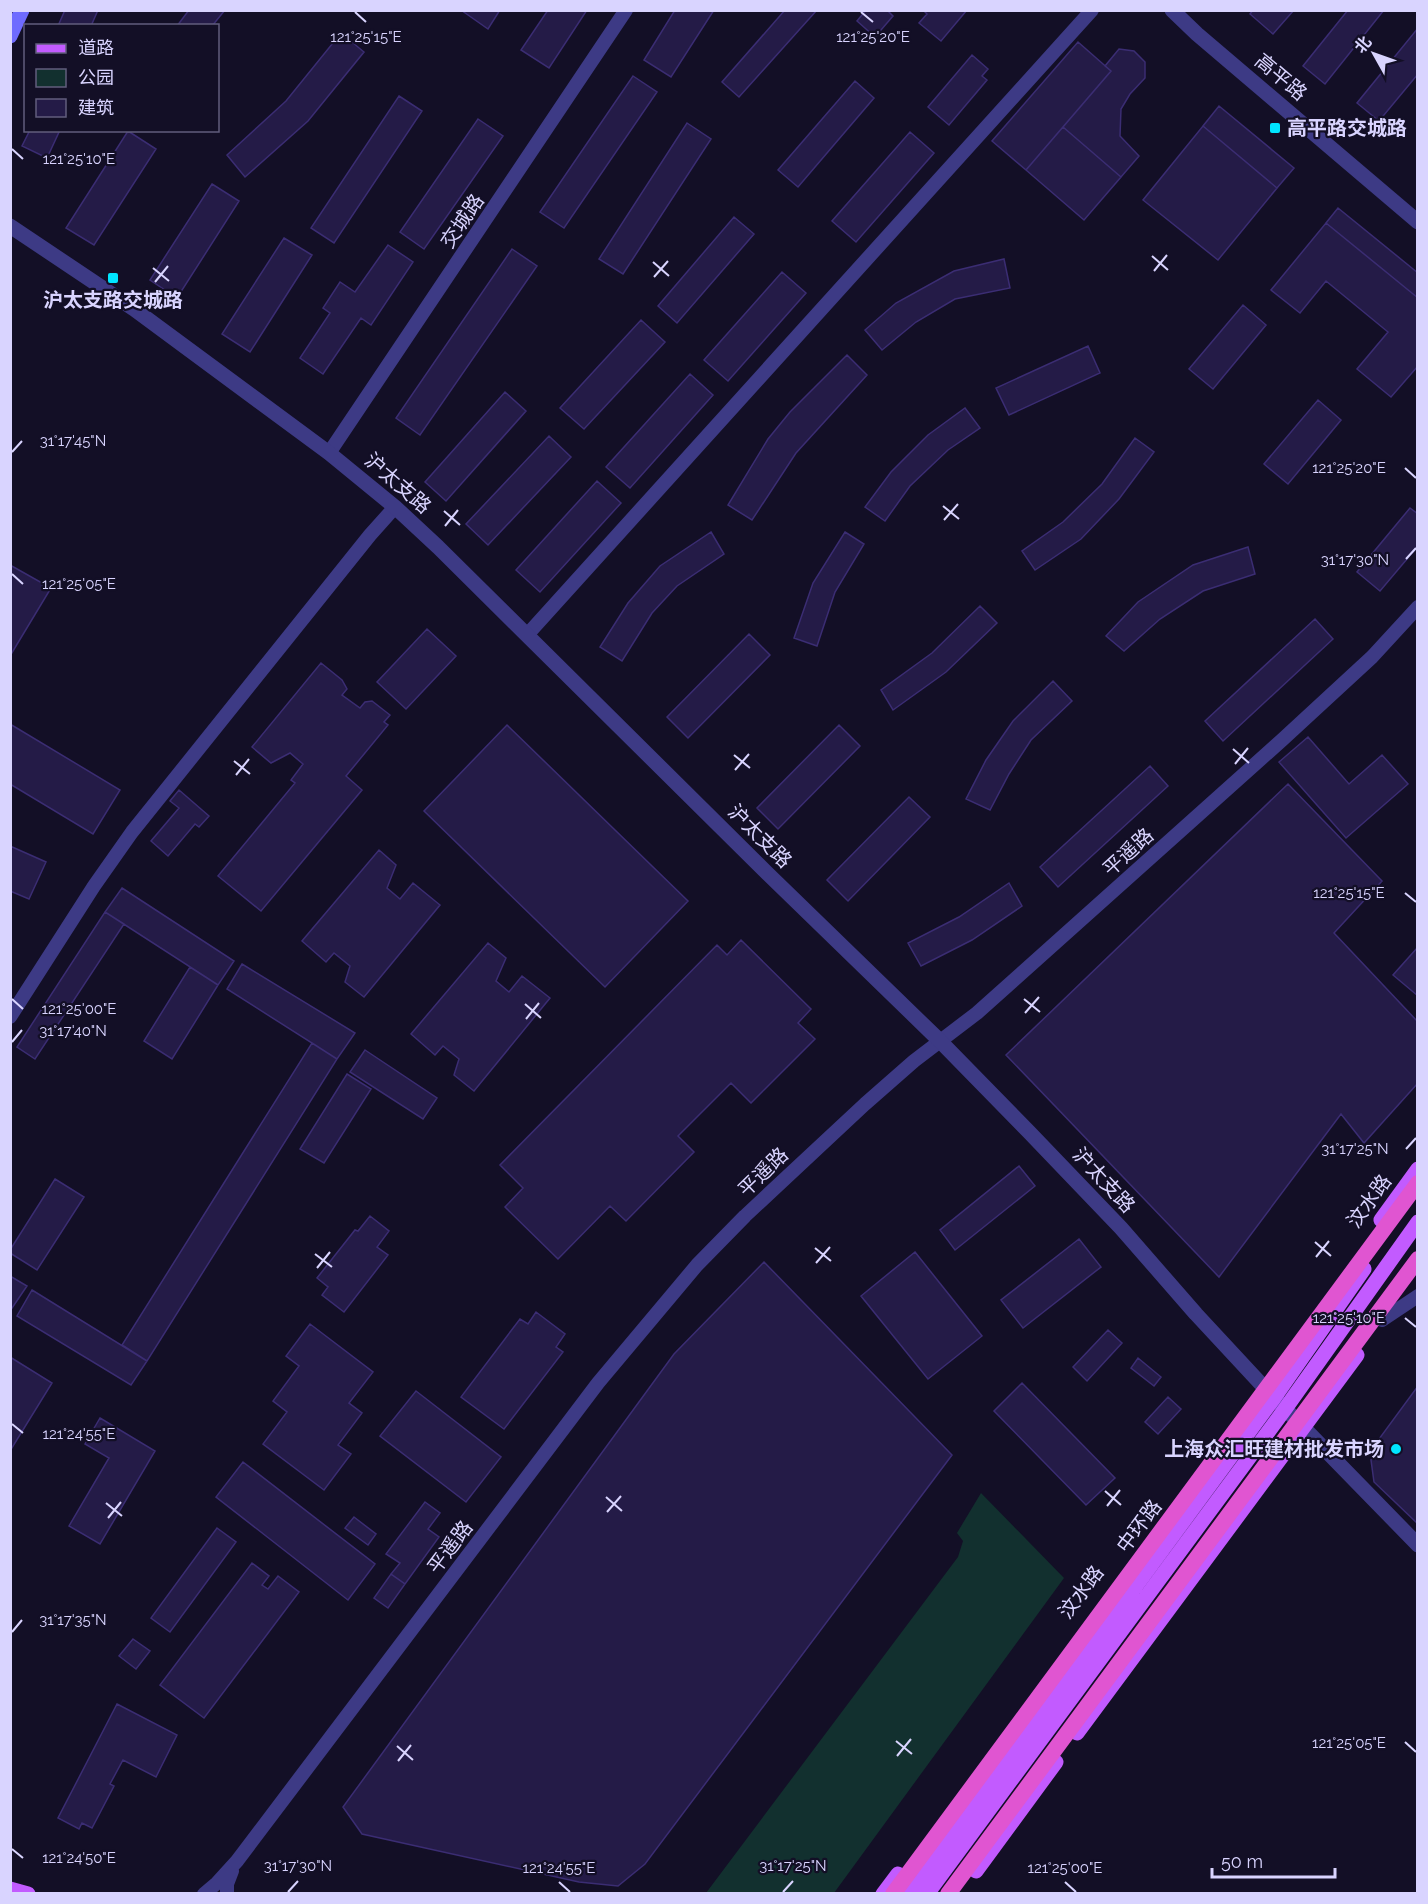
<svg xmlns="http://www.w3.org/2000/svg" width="1428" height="1904" viewBox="0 0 1428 1904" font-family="Raleway,'Noto Sans SC',sans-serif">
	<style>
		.green { fill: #12302f }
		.building { fill: #241b47; stroke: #3b2d73; stroke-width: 1.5 }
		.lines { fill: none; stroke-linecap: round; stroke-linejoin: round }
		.minor { stroke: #3d3a85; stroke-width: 14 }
		.tertiary { stroke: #3d3a85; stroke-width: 15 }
		.secondary { stroke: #6f6bff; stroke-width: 15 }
		.primary { stroke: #c25bff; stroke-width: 15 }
		.trunk-bridge { stroke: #e055d1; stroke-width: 16 }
		.ticks { fill: none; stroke: #d9d4ff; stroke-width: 2 }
		.poi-dot { fill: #00e5ff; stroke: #130f26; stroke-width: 2 }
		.labels { text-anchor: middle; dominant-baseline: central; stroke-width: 4.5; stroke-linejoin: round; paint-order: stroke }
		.street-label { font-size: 20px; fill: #d9d4ff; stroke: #130f26 }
		.poi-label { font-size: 20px; font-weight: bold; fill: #d9d4ff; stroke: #130f26; text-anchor: start }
		.ticks-label { font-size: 15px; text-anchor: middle; fill: #d9d4ff; stroke: #130f26; stroke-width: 4.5; stroke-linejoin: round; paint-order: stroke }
	</style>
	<rect width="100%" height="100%" fill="#130f26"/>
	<!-- green -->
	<path class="green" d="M981,1493L1064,1578L834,1893H706L958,1557L963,1541L957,1533Z"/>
	<!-- building -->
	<path class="building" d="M65,10H98L91,26H58Z
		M189,10H225L212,26H177Z
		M461,10H500L488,29Z
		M548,10H587L549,68L521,50Z
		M675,10H714L671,77L644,60Z
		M785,10H817L739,97L722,82Z
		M866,10H890L889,12L893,16L875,37L857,21Z
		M923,10H967L941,41L919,23L927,14Z
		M1253,10H1294L1273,34L1250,14Z
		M1348,10H1384L1325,84L1303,66Z
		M1418,28V74L1379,121L1357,103Z
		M341,33L364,52L308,121L245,177L227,155L286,101Z
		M1078,42L1111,71L1026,170L992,141Z
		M1119,49L1134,51L1145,62V78L1130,94L1121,109L1120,136L1139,156L1121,177L1063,127L1111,71L1105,66Z
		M972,55L988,69L982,76L987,80L949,125L928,107Z
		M633,76L657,92L564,228L540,212Z
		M855,81L874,98L798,187L778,170Z
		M399,96L422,111L334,243L311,228Z
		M1219,106L1294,168L1277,188L1203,126Z
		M478,119L503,136L424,249L400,232Z
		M687,123L711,139L623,274L599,259Z
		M1203,126L1277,188L1218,260L1143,200Z
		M1063,127L1121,177L1084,220L1026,170Z
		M30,130H60L47,158L22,146Z
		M128,131L156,149L94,245L66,228Z
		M910,132L934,153L856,242L832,221Z
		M212,184L239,201L177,298L150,280Z
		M1338,208L1418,273V298L1326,223Z
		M734,217L754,234L677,323L658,306Z
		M1326,223L1418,298V366L1391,397L1357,369L1388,332L1326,281L1300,313L1271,290Z
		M284,238L312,255L250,352L222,334Z
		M388,245L413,262L371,325L361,318L323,374L300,358L330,313L323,308L340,282L355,292Z
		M512,249L537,266L420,435L396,418Z
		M1004,259L1010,288L955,299L916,322L882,350L865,330L896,303L954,271Z
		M782,272L806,293L728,381L704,360Z
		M1243,305L1266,325L1213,389L1189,369Z
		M641,320L665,342L584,429L560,408Z
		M1088,346L1100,373L1009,415L996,388Z
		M847,355L867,375L796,453L752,520L728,505L768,439L790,412Z
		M690,374L713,395L630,488L606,467Z
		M505,392L526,411L446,501L425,482Z
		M1318,400L1341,420L1288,484L1264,464Z
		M965,408L980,428L948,450L910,486L885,521L865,507L891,472L928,435Z
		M549,436L571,457L488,545L466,524Z
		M1135,438L1154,452L1119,499L1081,539L1035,570L1022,551L1063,522L1102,484Z
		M597,481L621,503L540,592L516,570Z
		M1410,508L1418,514V546L1380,591L1357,572Z
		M711,532L724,554L677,586L652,613L622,661L600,647L628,603L660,566Z
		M845,532L864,544L835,592L817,646L794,638L813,583Z
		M1248,547L1255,574L1203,591L1160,619L1124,651L1106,636L1138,602L1193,565Z
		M10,565L51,588L10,656Z
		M980,606L997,623L946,672L893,710L881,690L932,653Z
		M1315,619L1333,639L1223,741L1205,721Z
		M427,629L456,656L406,709L377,682Z
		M749,634L770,655L688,738L667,717Z
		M321,663L342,680L347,689L342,695L360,708L365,702L372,701L390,715L384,722L388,725L346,776L362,790L261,911L218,876L295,783L291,780L303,764L290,753L271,763L252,747Z
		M1053,681L1072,701L1031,740L1009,774L990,810L966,799L986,760L1013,721Z
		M10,724L120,790L93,834L10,784Z
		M507,725L688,901L605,987L424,811Z
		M839,725L860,746L778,829L757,808Z
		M1308,737L1349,784L1382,755L1408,784L1346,838L1279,762Z
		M1150,766L1168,786L1058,887L1040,867Z
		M1288,784L1382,881L1334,933L1418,1022V1083L1364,1143L1341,1114L1219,1277L1006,1055Z
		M179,790L209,816L199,827L195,824L168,856L151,841L179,808L170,801Z
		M909,797L930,817L848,901L827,880Z
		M10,846L46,862L29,899L10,891Z
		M379,850L396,865L387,888L400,899L413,883L440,905L364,997L345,982L350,966L334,953L326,962L302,941Z
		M1009,883L1022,906L972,940L921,966L908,943L959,917Z
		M122,888L234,961L218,985L105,912Z
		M105,912L124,924L35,1059L17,1047Z
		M741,940L811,1009L798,1023L815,1039L751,1103L731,1083L678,1136L694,1152L626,1221L610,1206L558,1259L505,1207L523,1188L500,1165L717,945L727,955Z
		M488,943L506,958L496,981L509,992L522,976L550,998L474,1091L454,1075L459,1059L443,1046L435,1055L411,1034Z
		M1418,947V996L1393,975Z
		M242,964L355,1033L337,1059L227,989Z
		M190,967L218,985L172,1059L144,1041Z
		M312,1043L337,1059L147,1361L122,1345Z
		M365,1050L437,1098L423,1119L350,1072Z
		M347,1074L371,1089L324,1163L300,1149Z
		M1019,1166L1035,1186L955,1250L940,1230Z
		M55,1179L84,1197L37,1270L10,1253V1250Z
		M370,1216L389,1231L377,1247L388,1255L344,1312L322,1295L328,1287L317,1278L355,1230L358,1231Z
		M1079,1239L1101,1267L1023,1328L1001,1300Z
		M915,1252L982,1336L928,1379L861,1296Z
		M764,1262L952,1455L645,1864L618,1886L579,1882L362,1834L343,1807L674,1354Z
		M10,1276L27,1286L10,1311Z
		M32,1290L147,1361L131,1385L17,1316Z
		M536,1312L565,1334L556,1347L563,1352L504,1429L461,1397L520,1319L528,1324Z
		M310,1324L373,1372L349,1403L362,1413L338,1445L351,1454L324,1490L263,1444L287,1412L273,1401L299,1366L286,1356Z
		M1108,1330L1122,1343L1087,1381L1073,1367Z
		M10,1357L52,1383L10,1451L11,1396Z
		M1138,1358L1161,1377L1154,1386L1131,1368Z
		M1022,1383L1115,1478L1086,1505L994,1411Z
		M1418,1386V1524L1374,1482L1371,1460L1379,1439Z
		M416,1391L501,1457L466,1502L380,1436Z
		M1168,1397L1181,1409L1158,1434L1145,1422Z
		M100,1418L155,1451L100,1544L69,1526L109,1458L85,1444Z
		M243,1462L375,1564L348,1600L216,1497Z
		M425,1502L440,1513L428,1529L439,1537L405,1584L391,1574L400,1563L386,1554Z
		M354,1517L376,1534L368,1545L345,1528Z
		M217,1528L236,1542L170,1632L151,1618Z
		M252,1563L269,1576L262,1585L268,1589L278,1576L299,1592L204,1718L160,1685Z
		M391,1574L405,1584L388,1608L374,1598Z
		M133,1639L150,1651L136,1669L119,1656Z
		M117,1704L177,1735L156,1777L123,1760L110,1784L114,1786L92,1828L82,1823L79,1829L58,1818Z"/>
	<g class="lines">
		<!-- minor -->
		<path class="minor" d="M329,453L626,10
			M527,635L1092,10
			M10,1017L94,886L132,832L370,535L395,507
			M1382,1320L1418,1296
			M204,1894L217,1883L237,1861L598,1383L697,1265L745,1216L865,1104L914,1061L977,1013L1282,740L1372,657L1418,607
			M227,1894V1884L232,1871"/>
		<!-- tertiary -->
		<path class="tertiary" d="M1172,10L1197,34L1418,222
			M10,226L134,309L329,453L395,507L438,547L767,873L940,1041L1029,1132L1121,1228L1196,1314L1261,1384L1418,1545"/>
		<!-- secondary -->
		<path class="secondary" d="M10,36L22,10"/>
		<!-- primary -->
		<path class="primary" d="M1381,1220L1418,1169
			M1077,1733L1357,1355
			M976,1871L1056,1762
			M10,1889L28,1894
			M883,1894L898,1874
			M909,1894L1274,1398L1364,1269
			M927,1894L1285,1409L1418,1222"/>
		<!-- trunk-bridge -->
		<path class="trunk-bridge" d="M893,1894L1418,1183
			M948,1894L1418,1259"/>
	</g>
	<!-- ticks -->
	<path class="ticks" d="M355,12L366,22M861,12L873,22M12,149L23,159M1152,256L1168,270M653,262L669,276M153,268L169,281M1154,271L1167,255M654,277L668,261M155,282L168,266M12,452L22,441M1405,468L1416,478M943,506L959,519M444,511L460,525M944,520L958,504M445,526L458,510M1406,559L1416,548M12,574L23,584M1233,749L1249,763M734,755L750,768M234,761L250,774M1235,764L1248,748M735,770L749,754M236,775L249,759M1405,893L1416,902M12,999L23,1009M1024,999L1040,1012M525,1004L541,1018M1025,1013L1039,997M526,1019L539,1003M12,1042L22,1030M1406,1149L1416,1138M1315,1242L1331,1256M815,1248L831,1261M315,1254L332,1267M1316,1257L1329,1241M816,1263L830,1247M317,1268L330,1252M1405,1318L1416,1327M12,1424L23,1433M1105,1491L1121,1505M606,1497L622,1511M106,1503L122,1516M1107,1506L1120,1490M607,1512L621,1496M108,1518L121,1502M12,1632L22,1620M896,1741L912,1754M1405,1742L1416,1752M397,1746L413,1760M897,1756L911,1739M398,1761L411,1745M12,1849L23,1858M559,1882L570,1892M1065,1882L1076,1892M288,1892L298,1881M783,1892L793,1881"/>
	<!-- markers -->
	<g class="poi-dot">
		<rect x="1269" y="122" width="12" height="12" rx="3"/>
		<rect x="107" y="272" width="12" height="12" rx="3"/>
		<circle cx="1396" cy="1449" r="6"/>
	</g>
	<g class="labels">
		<!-- street labels -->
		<g class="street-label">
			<text transform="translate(1281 77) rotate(40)">高平路</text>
			<text transform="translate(462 221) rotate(-56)">交城路</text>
			<text transform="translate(398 483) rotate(41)">沪太支路</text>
			<text transform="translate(760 836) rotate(45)">沪太支路</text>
			<text transform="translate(1128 852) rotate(-42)">平遥路</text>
			<text transform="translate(763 1172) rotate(-44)">平遥路</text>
			<text transform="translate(1104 1180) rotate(47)">沪太支路</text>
			<text transform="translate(1369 1201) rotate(-54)">汶水路</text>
			<text transform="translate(1139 1526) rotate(-53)">中环路</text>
			<text transform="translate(450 1547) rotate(-53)">平遥路</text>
			<text transform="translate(1081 1592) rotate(-53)">汶水路</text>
		</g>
		<!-- poi labels -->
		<g class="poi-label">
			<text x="1287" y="128">高平路交城路</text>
			<text x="113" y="300" text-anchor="middle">沪太支路交城路</text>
			<text x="1384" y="1449" text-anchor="end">上海众汇旺建材批发市场</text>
		</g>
	</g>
	<g class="ticks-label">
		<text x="366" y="42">121°25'15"E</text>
		<text x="873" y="42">121°25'20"E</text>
		<text x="79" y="164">121°25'10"E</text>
		<text x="73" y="446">31°17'45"N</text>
		<text x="1349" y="473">121°25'20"E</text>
		<text x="1355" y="565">31°17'30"N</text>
		<text x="79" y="589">121°25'05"E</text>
		<text x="1349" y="898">121°25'15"E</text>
		<text x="79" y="1014">121°25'00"E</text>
		<text x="73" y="1036">31°17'40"N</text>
		<text x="1355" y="1154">31°17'25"N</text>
		<text x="1349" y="1323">121°25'10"E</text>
		<text x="79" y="1439">121°24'55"E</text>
		<text x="73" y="1625">31°17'35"N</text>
		<text x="1349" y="1748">121°25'05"E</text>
		<text x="79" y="1863">121°24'50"E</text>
		<text x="298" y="1871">31°17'30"N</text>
		<text x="793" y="1871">31°17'25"N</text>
		<text x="559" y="1873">121°24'55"E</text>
		<text x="1065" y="1873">121°25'00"E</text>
	</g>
	<!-- border -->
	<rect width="1428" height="1904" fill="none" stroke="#d9d4ff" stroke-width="24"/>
	<!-- legend -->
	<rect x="24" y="24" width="195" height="108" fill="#130f26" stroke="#625e7d" stroke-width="1.5"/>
	<rect x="36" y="44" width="30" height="9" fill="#c25bff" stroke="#625e7d" stroke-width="1.5"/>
	<text x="78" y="54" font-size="18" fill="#d9d4ff">道路</text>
	<rect x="36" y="69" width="30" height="18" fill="#12302f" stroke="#625e7d" stroke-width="1.5"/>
	<text x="78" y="84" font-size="18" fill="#d9d4ff">公园</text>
	<rect x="36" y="99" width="30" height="18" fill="#241b47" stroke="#625e7d" stroke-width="1.5"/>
	<text x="78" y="114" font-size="18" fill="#d9d4ff">建筑</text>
	<!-- north arrow -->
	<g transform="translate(1374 54) rotate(310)" stroke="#130f26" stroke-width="4.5" paint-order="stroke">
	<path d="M0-4.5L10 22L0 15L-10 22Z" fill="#d9d4ff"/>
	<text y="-9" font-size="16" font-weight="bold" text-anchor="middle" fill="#d9d4ff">北</text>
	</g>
	<!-- scale -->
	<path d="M1212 1868v9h123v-9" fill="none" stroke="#d9d4ff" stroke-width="3"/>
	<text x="1221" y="1868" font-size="18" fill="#d9d4ff" stroke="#130f26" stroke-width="4.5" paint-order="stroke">50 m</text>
</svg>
